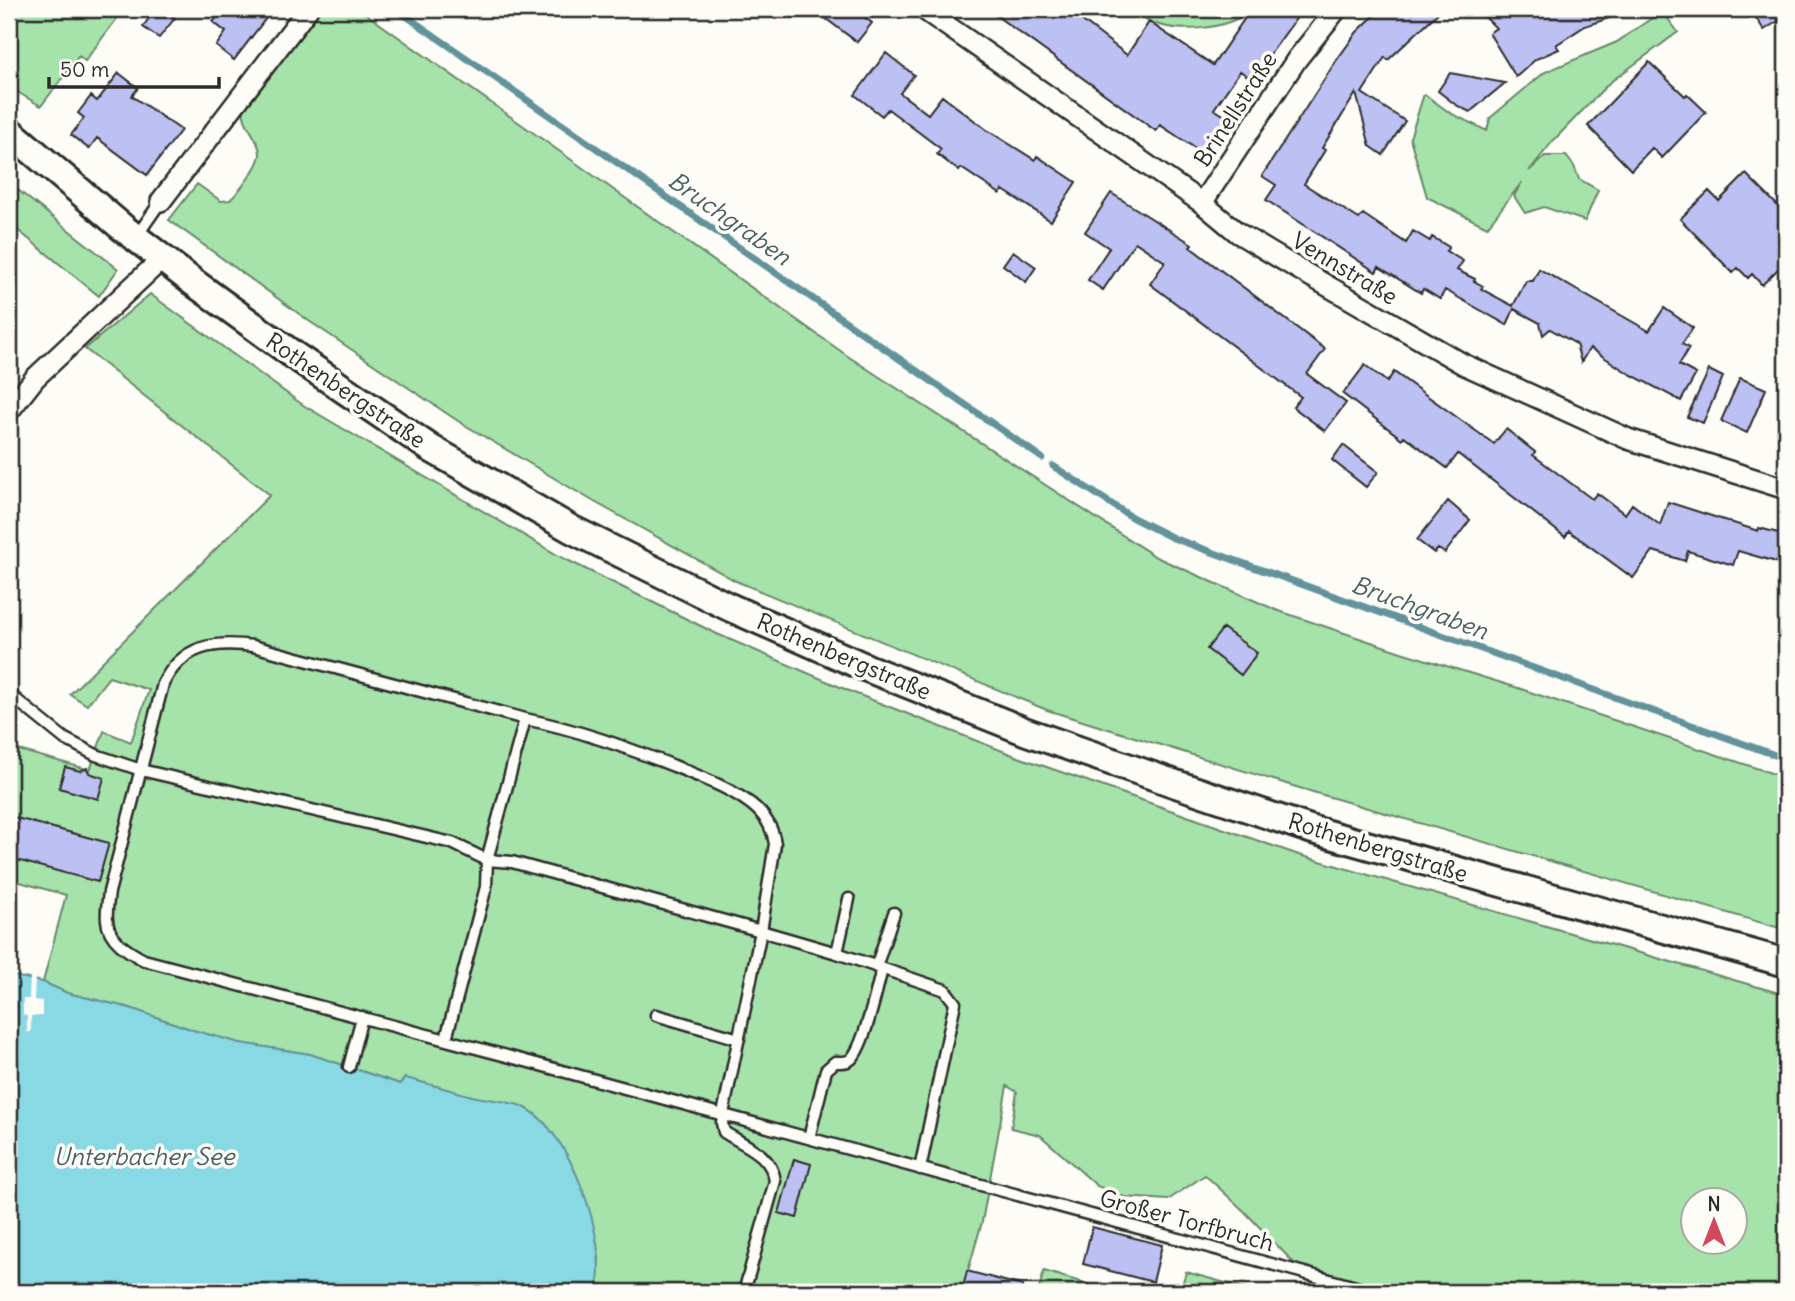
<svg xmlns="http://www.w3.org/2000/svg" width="1795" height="1301" viewBox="0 0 1795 1301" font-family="Delius,sans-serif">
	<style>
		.green { fill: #a6e3aa; stroke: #68876a; stroke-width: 2; fill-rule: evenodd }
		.water { fill: #89d9e4; stroke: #63939a; stroke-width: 2 }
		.pier { fill: #fdfcf7 }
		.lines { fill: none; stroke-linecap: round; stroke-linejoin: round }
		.stream { stroke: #63939a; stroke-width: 7 }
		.building { fill: #bdc0f2; stroke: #2b2b2b; stroke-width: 2 }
		.lane-casing { stroke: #2b2b2b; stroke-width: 15 }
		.street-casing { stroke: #2b2b2b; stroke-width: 24 }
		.secondary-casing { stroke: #2b2b2b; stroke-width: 32 }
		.lane { stroke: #fdfcf7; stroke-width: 10 }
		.street { stroke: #fdfcf7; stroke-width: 19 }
		.secondary { stroke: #fdfcf7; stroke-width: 26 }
		.labels { text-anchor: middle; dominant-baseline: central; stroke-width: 7; stroke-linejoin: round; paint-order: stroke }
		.street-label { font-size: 23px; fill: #2b2b2b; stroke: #fdfcf7 }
		.water-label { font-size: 24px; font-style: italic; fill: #475f62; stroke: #fdfcf7 }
	</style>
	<rect width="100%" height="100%" fill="#fdfcf7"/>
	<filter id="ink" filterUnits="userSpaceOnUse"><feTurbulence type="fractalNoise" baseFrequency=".0143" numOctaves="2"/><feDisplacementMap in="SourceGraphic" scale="14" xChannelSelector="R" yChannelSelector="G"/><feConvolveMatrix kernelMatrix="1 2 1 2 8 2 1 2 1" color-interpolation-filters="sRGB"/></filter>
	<g filter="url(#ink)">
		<!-- green -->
		<path class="green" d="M9,9H124L85,61L79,56L41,106L19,93L9,84Z
			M314,9H359L849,357L1156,557L1276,610L1401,652L1518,688L1786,778V930L1306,790L1047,710L736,581L591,500L458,421L309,321L169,220L197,184L221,201L230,200C238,193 261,164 260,153C259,136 240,124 244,106Z
			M1134,9H1251C1229,30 1179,34 1151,22C1145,19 1139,13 1134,9Z
			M1662,11L1678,32L1609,83L1553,141L1529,171L1545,156H1566L1574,166L1579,179L1598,190L1585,221L1544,207L1525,213L1514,196L1522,182L1487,227L1427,197L1410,138L1424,94L1450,113L1487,131L1490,118L1545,72L1617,42Z
			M9,183L118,269L99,296L9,223Z
			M150,294L303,405L559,556L717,634L854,693L1018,757L1299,855L1786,995V1292H1383L1295,1264L1244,1211L1205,1175L1168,1200L1124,1197L1097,1186L1040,1135L1011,1128L1017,1092L1007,1086L982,1222L962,1292H596L599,1258L594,1228L579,1182L471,1096L405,1078L400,1084L310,1054L240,1043L196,1031L130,1008L67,993L43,982L66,895L9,879V773L15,749L90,770L104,731L131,742L149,690L109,677L87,705L70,694L270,495L85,349ZM1694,1200H1736V1242H1694Z
			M1044,1271L1114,1292H1038Z
			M1186,1272L1258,1292H1180Z"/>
		<!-- water -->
		<path class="water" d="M9,975L43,982L67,993L130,1008L196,1031L240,1043L310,1054L400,1084L405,1078C427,1083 449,1090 472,1096C488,1100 508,1100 524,1107C571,1130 610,1244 596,1292H9Z"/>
		<!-- pier -->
		<path class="pier" d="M30,976L35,977L34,1000L42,1001V1016H31V1032H27V1016L23,1015V999H29Z"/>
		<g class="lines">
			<!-- stream -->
			<path class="stream" d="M396,9L1042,458
				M1053,466L1133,518L1173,538L1786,759"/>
		</g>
		<!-- building -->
		<path class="building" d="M155,9H163L175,18L159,38L143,27Z
			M224,9H273L234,60L216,46L226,32L213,22Z
			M813,9H854L872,23L857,42Z
			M987,9H1067L1127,55L1149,22L1213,65L1251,9H1303L1252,79L1240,71L1214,109L1228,118L1204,154L1160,125L1156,131Z
			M1381,9H1442L1388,60L1385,57L1362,93L1405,121L1383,155L1370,146L1356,93L1322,148L1325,150L1304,184L1359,219L1363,214L1406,243L1413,231L1430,241L1432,237L1449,247L1446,251L1463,261L1457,270L1475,279L1474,281L1483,286L1481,289L1513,306L1526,281H1533L1539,269L1649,331L1664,308L1693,328L1682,344L1689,348L1679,365L1696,374L1681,401L1628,373L1590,348L1581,362L1576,344L1550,329L1543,335L1540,323L1514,309L1507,325L1445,290L1440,299L1423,289L1421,293L1379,267L1376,272L1266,200L1276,185L1262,176L1336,61L1357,32Z
			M1477,9H1627V12L1585,26L1556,45L1559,49L1536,59L1516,77L1489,33L1496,28Z
			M1750,9H1786V16L1764,30Z
			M886,53L914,75L900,93L928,114L942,96L987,130L1035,160L1037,156L1076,182L1051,221L1003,190L1000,194L961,168L959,171L937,154L941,149L888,109L882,116L855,95Z
			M1649,62L1685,96L1687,94L1706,112L1662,158L1652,148L1631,170L1588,126Z
			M119,73L138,88L132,96L181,130L147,175L97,138L89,149L71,135L84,118L78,113L91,96L97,101Z
			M1450,73L1505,83L1470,112L1456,105L1438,91Z
			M1746,174L1786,214V261L1762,285L1752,274L1748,278L1738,268L1733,273L1680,219L1709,191L1719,201Z
			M1111,193L1192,244L1190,247L1325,349L1307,374L1346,403L1325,431L1293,407L1301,397L1150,284L1165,262L1135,242L1103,290L1088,280L1109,248L1085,232Z
			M1013,251L1036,267L1026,282L1003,265Z
			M1365,365L1387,382L1394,372L1494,444L1506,429L1535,452L1533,455L1592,499L1597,493L1625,514L1632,504L1660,525L1668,502L1758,531L1759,528L1786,535V552L1783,564L1738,551L1733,565L1688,551L1685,561L1653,551L1633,578L1569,531L1565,537L1458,454L1447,468L1404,436L1402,439L1343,394Z
			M1709,370L1723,377L1703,423L1687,417Z
			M1740,378L1766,389L1747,433L1721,421Z
			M1343,445L1378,472L1366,487L1332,460Z
			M1448,501L1470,520L1445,553L1438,549L1434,553L1417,540Z
			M1223,628L1257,653L1241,675L1207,649Z
			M65,767L80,771L87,768L89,773L104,778L98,799L59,788Z
			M9,816L109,843L98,882L9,858Z
			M794,1159L811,1164L797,1218L779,1213Z
			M1092,1227L1162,1245L1153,1282L1083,1264Z
			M967,1271L1023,1286L1022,1292H962Z"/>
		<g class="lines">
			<!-- lane casing -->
			<g class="lane-casing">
				<path id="lane" d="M136,237L161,201
					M9,694L65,739L96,755L141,770L452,843L487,860L512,862L761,931L837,953L945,990L955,1003L920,1169
					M837,953L849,899
					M876,967L894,913
					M656,1015L739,1039
					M446,1039L486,887L487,860L525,719
					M349,1067L362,1017
					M809,1138L826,1070L835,1062C840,1062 847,1063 851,1059C864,1048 877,988 882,969
					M744,1292L775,1181C771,1153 745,1146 724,1132L722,1123L723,1114L761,931L775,844C773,828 764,814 751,804C728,787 700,777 674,766C625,747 576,729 525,719L253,646C214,641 182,645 163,684L109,892C108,901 106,911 107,920C108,940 129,952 144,960L518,1059L1374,1292"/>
			</g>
			<!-- street casing -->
			<g class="street-casing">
				<path id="street" d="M923,9L1202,203L1238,233L1293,266L1463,364L1628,439L1786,489
					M161,201L308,9
					M1202,203L1297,59L1337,9
					M9,411L35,378L163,258"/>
			</g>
			<!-- secondary casing -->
			<g class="secondary-casing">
				<path id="secondary" d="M9,131L123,228L193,282L295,356L430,448L571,529L729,607L867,668L1027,732L1176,784L1313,830L1786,963"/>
			</g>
			<!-- lane -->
			<use href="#lane" class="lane"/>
			<!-- street -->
			<use href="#street" class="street"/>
			<!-- secondary -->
			<use href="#secondary" class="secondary"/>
		</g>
	</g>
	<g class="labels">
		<!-- street labels -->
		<g class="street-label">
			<text transform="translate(1235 109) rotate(-57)">Brinellstraße</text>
			<text transform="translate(1345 268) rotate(31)">Vennstraße</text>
			<text transform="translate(346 390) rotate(34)">Rothenbergstraße</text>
			<text transform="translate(844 656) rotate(23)">Rothenbergstraße</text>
			<text transform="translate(1378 847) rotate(17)">Rothenbergstraße</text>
			<text transform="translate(1187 1220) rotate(15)">Großer Torfbruch</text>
		</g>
		<!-- water labels -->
		<g class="water-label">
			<text transform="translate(730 218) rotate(35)">Bruchgraben</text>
			<text transform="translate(1420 607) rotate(20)">Bruchgraben</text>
			<text x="144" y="1156">Unterbacher See</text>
		</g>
	</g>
	<!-- margin -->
	<rect width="1795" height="1301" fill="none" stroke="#fdfcf7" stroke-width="35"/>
	<rect x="18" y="18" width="1760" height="1266" fill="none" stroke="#2b2b2b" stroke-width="2.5" filter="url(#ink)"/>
	<!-- north arrow -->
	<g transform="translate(1714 1221)"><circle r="33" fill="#fdfcf7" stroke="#a9a8a5" stroke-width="2"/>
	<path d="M0-5L12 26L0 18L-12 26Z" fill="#d1495b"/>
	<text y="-10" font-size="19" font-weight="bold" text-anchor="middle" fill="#2b2b2b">N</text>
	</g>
	<!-- scale -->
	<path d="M49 77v10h170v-10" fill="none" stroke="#2b2b2b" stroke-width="3.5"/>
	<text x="60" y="77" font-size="21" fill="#2b2b2b" stroke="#fdfcf7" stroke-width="5" paint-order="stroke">50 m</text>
</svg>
